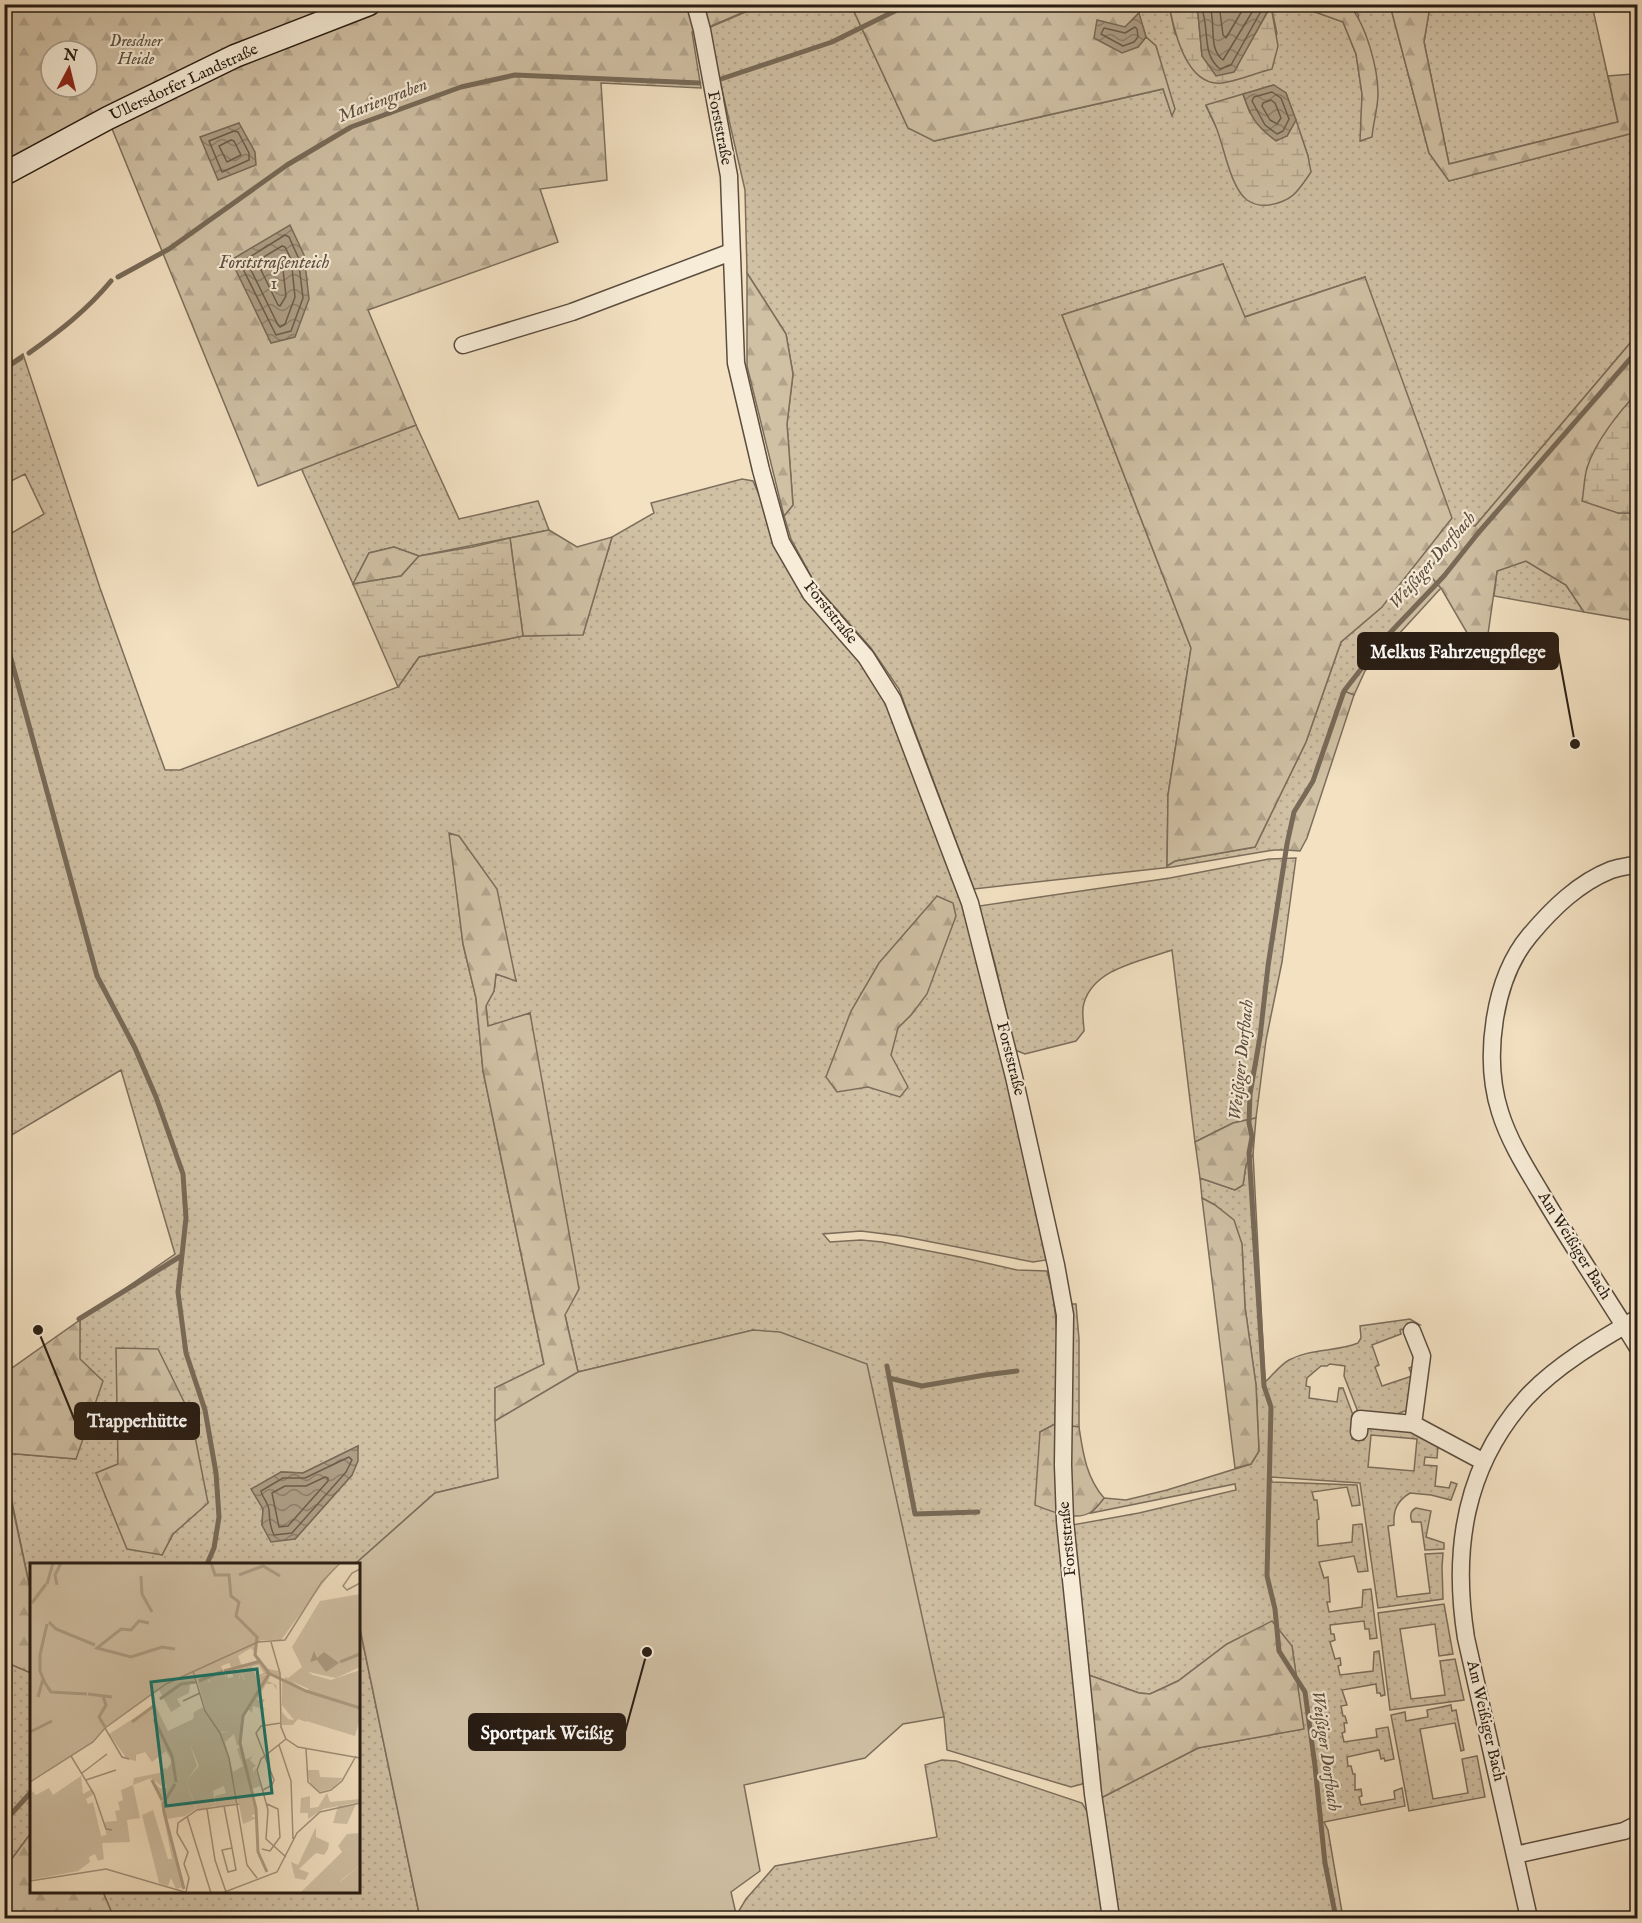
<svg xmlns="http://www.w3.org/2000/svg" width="1642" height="1923" viewBox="0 0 1642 1923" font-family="'IM FELL English',serif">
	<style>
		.grass { fill: url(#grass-dots); stroke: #7c6e5c; stroke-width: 1.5; fill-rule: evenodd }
		.forest { fill: url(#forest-firs); stroke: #7c6e5c; stroke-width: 1.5; fill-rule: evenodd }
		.wetland { fill: url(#wetland-marsh); stroke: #7c6e5c; stroke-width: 1.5 }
		.park { fill: #d0c0a4; stroke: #7c6e5c; stroke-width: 1.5 }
		.water { fill: url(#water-waves); stroke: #786a58; stroke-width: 1.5 }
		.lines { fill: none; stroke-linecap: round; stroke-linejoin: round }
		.shore { stroke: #6b5d4c; stroke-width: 1.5 }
		.stream { stroke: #786a58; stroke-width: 5 }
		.street-casing { stroke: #5b4d3f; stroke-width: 19 }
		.secondary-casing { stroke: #281c13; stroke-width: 25 }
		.street { stroke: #f7ecd7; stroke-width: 16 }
		.secondary { stroke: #f7ecd7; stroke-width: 22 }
		.labels { text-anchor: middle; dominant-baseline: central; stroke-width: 4.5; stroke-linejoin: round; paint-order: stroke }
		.park-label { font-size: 16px; font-style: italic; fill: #5a4d3e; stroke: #f7ecd7 }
		.street-label { font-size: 16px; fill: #281c13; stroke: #f7ecd7 }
		.water-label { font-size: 18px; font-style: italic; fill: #5e5041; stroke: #f7ecd7 }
		.inset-river { fill: none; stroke: #ae9e86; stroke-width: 3 }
		.inset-road { fill: none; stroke: #a2927c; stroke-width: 1.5 }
		.view { fill: #0f766e; fill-opacity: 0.15; stroke: #0f766e; stroke-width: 3 }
		.inset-edge { fill: none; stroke: #281c13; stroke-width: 3 }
		.leader { fill: none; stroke: #281c13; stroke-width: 2 }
		.callout-dot { fill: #281c13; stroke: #f7ecd7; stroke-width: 2 }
		.callout { fill: #281c13; stroke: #281c13; stroke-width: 2 }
		.callout-label { font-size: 18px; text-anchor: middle; font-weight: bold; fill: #fff }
	</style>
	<defs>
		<pattern id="grass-dots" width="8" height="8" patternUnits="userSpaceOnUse" patternTransform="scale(1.5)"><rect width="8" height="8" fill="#d0c0a4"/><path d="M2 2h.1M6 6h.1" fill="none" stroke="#b3a48c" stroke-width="1.8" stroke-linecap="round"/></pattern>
		<pattern id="forest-firs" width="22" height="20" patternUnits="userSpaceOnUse" patternTransform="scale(1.5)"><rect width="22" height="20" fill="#d0c0a4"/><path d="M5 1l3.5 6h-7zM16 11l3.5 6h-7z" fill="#b3a48c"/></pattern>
		<pattern id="wetland-marsh" width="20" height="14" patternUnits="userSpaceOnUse" patternTransform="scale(1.5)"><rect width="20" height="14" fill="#d0c0a4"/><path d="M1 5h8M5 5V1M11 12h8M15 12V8" fill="none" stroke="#b3a48c"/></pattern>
		<pattern id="water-waves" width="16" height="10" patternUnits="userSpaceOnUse" patternTransform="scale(1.5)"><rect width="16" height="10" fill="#ae9e86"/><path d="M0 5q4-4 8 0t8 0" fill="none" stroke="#8e806c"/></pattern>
	</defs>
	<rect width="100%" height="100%" fill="#f3e1c2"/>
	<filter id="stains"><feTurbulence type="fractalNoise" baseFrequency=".00333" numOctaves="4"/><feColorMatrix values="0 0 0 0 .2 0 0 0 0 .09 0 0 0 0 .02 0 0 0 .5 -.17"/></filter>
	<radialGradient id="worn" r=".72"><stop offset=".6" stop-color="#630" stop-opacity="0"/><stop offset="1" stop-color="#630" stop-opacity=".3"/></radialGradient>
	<!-- grass -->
	<path class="grass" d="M762,5H851L908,128L935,141L1163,89L1172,115L1156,46L1146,37L1136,5H1169L1175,34L1221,83L1237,78L1277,34L1271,5H1296L1343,22L1356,54L1362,94L1361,141L1372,136L1358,14L1349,5H1390L1429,153L1449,181L1637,132V335L1475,526L1467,523L1427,572L1441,588L1365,671L1354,695L1344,692L1313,781L1294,812L1286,850H1274L1172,867L974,889L899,689L871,648L817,587L791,539L784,516L793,505L787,424L793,374L786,334L747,273L745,190L708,28ZM1273,85L1286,93L1308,156L1216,127L1206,106ZM1223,264L1244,317L1365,277L1382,607L1341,642L1306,742L1255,847L1175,861L1167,866L1168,795L1191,648L1062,315Z
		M1428,5H1592L1618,122L1449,164L1424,42L1429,12Z
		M23,354L100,588L165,770H180L398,687L419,657L523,636L583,634L612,537L654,513L651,503L742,479L753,481L760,497L773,545L861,662L887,703L963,907L1001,1052L1046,1260L1033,1262L901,1236L861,1231L823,1234L830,1242L861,1240L882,1242L960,1257L1017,1270L1047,1271C1062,1320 1056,1373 1055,1424L1040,1432L1058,1514L1086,1777L1082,1784L1071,1787L947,1750L944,1717L753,1330L578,1372L565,1315L530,1013L488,1027L486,1005L494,991L496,974L516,980L450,834L463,944L476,998L483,1071L544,1365L495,1388L498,1478L435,1493L355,1564H32L31,1593L5,1468V1453L76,1459L80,1320L175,1254L121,1070L5,1139V537L44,514L25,474L5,484V366ZM358,1446L352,1475L295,1539L262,1525L263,1509L281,1472L303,1473ZM118,1464L208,1502L173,1534L162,1555L96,1473Z
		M416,425L459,519L538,501L549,530L419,556L394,547L369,553L353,584L301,468Z
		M1526,561L1566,585L1584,612L1494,596L1497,571Z
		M1296,858L1282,962L1266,1040L1256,1118L1233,1123L1195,1142L1172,950C1142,961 1094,968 1084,1003C1081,1011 1084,1023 1084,1031L1076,1041L1025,1054L1015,1050L995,964L979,906L1170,878L1269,859Z
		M1253,1154L1265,1382C1273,1375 1280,1365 1289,1360C1311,1348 1336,1352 1358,1343L1361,1338L1360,1326L1410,1319L1420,1325L1400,1330L1401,1334L1372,1345L1379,1365L1375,1367L1382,1386L1412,1376L1409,1368L1416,1365L1410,1409L1397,1414L1358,1412L1344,1376L1345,1366L1330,1364L1327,1366H1321L1307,1378L1306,1386L1310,1387L1309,1398L1337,1402L1339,1388H1343L1353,1415L1352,1439L1364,1440L1366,1425L1408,1429L1438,1446L1437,1458L1425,1457L1424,1465L1437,1466L1435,1486L1449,1488L1451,1482L1457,1484L1451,1500L1431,1495L1410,1493C1397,1501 1393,1510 1394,1525L1388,1526L1397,1597L1430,1593L1425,1554L1443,1553L1442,1567L1443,1599L1378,1608L1360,1483L1271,1477L1272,1482L1357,1485L1360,1505L1352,1506L1347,1487L1312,1492L1314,1500H1317L1319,1519L1317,1520L1318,1546L1352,1542L1353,1525L1362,1524L1368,1571L1358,1572L1354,1556L1319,1562L1324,1578L1328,1577L1330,1602H1327L1329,1612L1362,1607L1363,1590L1371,1589L1377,1638L1370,1639L1369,1629H1365L1364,1621L1330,1625L1331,1634H1334L1335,1640L1330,1642L1335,1659L1340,1658L1341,1665L1338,1666L1340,1675L1373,1671L1374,1652L1379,1651L1385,1695L1381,1696L1380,1693H1377L1376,1684L1342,1690L1347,1705L1341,1706L1343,1716H1345L1347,1723H1344L1345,1732L1342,1733L1344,1742L1377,1737L1376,1729L1388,1727L1394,1759L1385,1761L1384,1758L1381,1759L1379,1750L1347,1757L1348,1766H1351L1353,1774H1355V1790L1361,1789L1362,1796L1359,1797L1361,1805L1395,1799L1394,1791L1402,1788L1405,1806L1324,1822L1328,1830L1343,1918H1119L1101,1798L1198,1748L1303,1729L1292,1646L1227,1644L1178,1681L1150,1694L1139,1693L1086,1674L1072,1525L1139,1513L1236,1490L1235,1484L1091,1513L1104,1498L1126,1500L1167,1490L1251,1464L1259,1451L1256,1385L1245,1307L1242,1244L1215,1205L1202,1198L1200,1178L1235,1190L1243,1185L1246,1165ZM1371,1435L1417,1439L1414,1471L1368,1467Z
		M1072,1304H1076L1079,1339V1427L1069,1426L1073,1338Z
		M1416,1508L1431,1511L1426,1537L1444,1543V1549L1425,1550L1421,1522H1412C1410,1517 1410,1511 1416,1508Z
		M1444,1604L1453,1654L1439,1656L1435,1624L1400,1629L1411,1699L1445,1695L1440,1661L1455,1659L1464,1700L1390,1710L1378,1613Z
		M359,1624L420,1918H114L103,1892H358Z
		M5,1662L32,1673L31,1833L5,1868Z
		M1451,1705L1452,1711L1456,1710L1464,1750L1461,1751L1455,1723L1420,1729L1433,1799L1468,1793L1462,1759L1477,1756L1485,1797L1409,1811L1391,1715L1405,1712L1406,1721L1428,1717L1427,1710Z
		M942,1760L956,1761L1082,1803L1091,1818L1105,1918H737V1914L746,1899L775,1866L937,1837L925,1765Z"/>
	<!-- forest -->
	<path class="forest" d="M5,5H760L702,30L692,32L701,88L601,83L607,180L540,189L558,242L368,310L416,425L258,486L108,119L5,174ZM51,51H87V87H51Z
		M851,5H1136L1139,13L1125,27L1138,47L1146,37L1156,46L1175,109L1172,116L1163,89L934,141L908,128Z
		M1296,5H1349C1366,24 1378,68 1378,94C1378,108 1373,123 1372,137L1360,141L1362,94L1356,54L1343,22Z
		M1390,5H1428L1429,12L1424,42L1449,164L1618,122L1608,76L1632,74L1637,83V132L1449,181L1429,153Z
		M1223,264L1245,317L1365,277L1452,518L1382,607L1341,642L1306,742L1255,847L1175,861L1167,866L1168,795L1191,648L1062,315Z
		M747,273L786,334L793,374L787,424L793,505L784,516L747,366Z
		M1637,335V393C1616,415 1601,440 1587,468L1618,513H1637V621L1584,612L1566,585L1526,561L1497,571L1484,662L1441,588L1427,572L1467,523L1475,526Z
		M549,530L577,547L612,537L583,635L523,636L510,538Z
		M394,547L419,556L401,576L353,584L369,553Z
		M1344,691L1354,695L1307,838L1300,851L1286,850L1294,812L1313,781Z
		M449,833L459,836L497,889L516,981L496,974L494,991L486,1006L488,1026L530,1013L579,1289L565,1315L578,1372L495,1421V1388L544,1364L483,1071L476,998L463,944Z
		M937,896L953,903L956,916L927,994L912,1014L898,1028L891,1055L908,1087L900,1097L868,1087L837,1092L826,1077L851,1011L879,963Z
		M1256,1118L1253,1154L1246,1165L1243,1185L1235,1190L1200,1178L1195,1142L1233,1123Z
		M1202,1198L1215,1205L1234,1220L1242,1244L1245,1307L1256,1385L1259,1451L1251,1464L1235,1468Z
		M80,1320V1359L103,1381L76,1459L5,1453V1373Z
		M116,1348L158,1349L191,1416L208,1503L173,1534L162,1555L127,1549L96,1473L118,1464Z
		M1055,1424L1079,1427C1083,1453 1086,1477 1104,1498C1101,1502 1096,1509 1091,1512C1076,1522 1050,1511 1035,1505L1040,1432Z
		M4,1468L31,1593V1673L5,1662Z
		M1272,1621L1292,1646L1304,1729L1198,1748L1101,1798L1086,1674L1139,1693L1150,1694L1178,1681L1227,1644Z
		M31,1833L32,1892H103L114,1918H5V1868Z"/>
	<!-- wetland -->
	<path class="wetland" d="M1169,5H1194L1198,14L1202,56L1234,71L1271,6L1278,46L1272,69C1256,73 1238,81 1222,83C1186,87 1174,30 1169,5Z
		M1243,94L1250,113L1287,136L1296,120L1308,156L1311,172C1298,191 1293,201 1269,205C1262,206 1253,204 1247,200C1230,187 1224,146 1216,127C1213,119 1209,112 1206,105Z
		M1637,393V513H1618L1582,501C1584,491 1584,478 1587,468C1595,442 1619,412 1637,393Z
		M510,538L523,636L419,657L398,687L353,584L401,576L419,556L472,547Z"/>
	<!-- park -->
	<path class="park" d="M753,1330L780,1332L867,1364L944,1717L903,1724L865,1758L744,1785L760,1871L731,1892L737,1918H420L359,1624L358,1564H355L435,1493L498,1478L495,1421L578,1372Z"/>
	<!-- water -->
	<path class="water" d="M1194,5H1271L1234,72L1216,76L1202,56L1198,14Z
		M1139,13L1146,37L1138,47L1122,53L1094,38L1097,20L1125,27Z
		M1274,85L1286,93L1296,120L1287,136L1276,141C1256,126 1251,118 1243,94Z
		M239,123L255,152L256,165L218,180L200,137Z
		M290,225L304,255L309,299L295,337L271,343L231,260Z
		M358,1446V1461L352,1475L295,1539L271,1542L262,1525L263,1509L251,1489L281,1472L303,1473Z"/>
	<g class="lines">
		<!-- shore -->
		<path class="shore" d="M1200,4C1211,26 1200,53 1220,69L1231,65L1265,4
			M1209,4C1217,22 1207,48 1223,60L1257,4
			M1219,4L1223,35L1226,38L1246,4
			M1135,27L1137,29L1138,37L1134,42L1123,46L1101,34L1104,28L1125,33Z
			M1272,92L1281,98L1289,119L1283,131L1277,134L1265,125L1252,101L1254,97Z
			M1271,100L1275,103L1281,118L1277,124L1270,120L1262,106L1263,103Z
			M234,131L238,132L249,153V160L222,172L209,141Z
			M231,140L234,141L241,155L227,162L219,146Z
			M285,235L289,237L298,257L303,298L291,331L276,335L240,263Z
			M282,246L285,247L291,259L295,297L285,324L280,327L278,325L249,266Z
			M278,259L282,261L286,296L280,306L278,305L261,270Z
			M349,1457L352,1460L346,1472L292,1533L274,1535C269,1525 270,1520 269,1510C268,1502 262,1497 261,1491L283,1478H305Z
			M325,1477L328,1478V1481L288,1526L279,1527L272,1493L285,1486H306Z"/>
		<!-- stream -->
		<path class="stream" d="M721,79L832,42L901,8L912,9L916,4
			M118,277L169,249L287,165L351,127L461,87L515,75L699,83
			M29,353C60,331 87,310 111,281
			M4,369L21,358
			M4,633L97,976L135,1048L156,1097L183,1174L186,1218L178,1292L186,1353L205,1410L216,1473L219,1517L214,1548L207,1564
			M79,1319L181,1256
			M887,1366L915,1514L978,1512
			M889,1378L922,1386L985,1375L1017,1371
			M4,1822L32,1791
			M1336,1918L1325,1863L1315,1766L1305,1692L1279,1651L1275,1609L1267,1576L1271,1407L1264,1386L1249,1153L1252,1137L1249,1123L1250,1094L1260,1037L1268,966L1287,844L1294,812L1313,781L1344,691L1386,637L1444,576L1479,532L1638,350"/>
		<!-- street casing -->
		<g class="street-casing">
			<path id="street" d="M695,4L702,30L729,176L736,363L761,470L781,542L811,594L866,657L893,700L970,903L1014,1077L1056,1265L1065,1315L1063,1465L1065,1521L1093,1794L1111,1918
				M463,345L572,312L731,252
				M1638,864C1629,866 1619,867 1611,870C1578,883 1552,909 1530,935C1493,979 1483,1058 1500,1112C1509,1141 1526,1168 1541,1193C1572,1246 1606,1296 1638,1348
				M1412,1331L1422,1356L1413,1424
				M1359,1432L1360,1419L1413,1424L1484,1462
				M1515,1855L1624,1831L1638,1824
				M1529,1918L1466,1638C1452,1550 1464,1467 1526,1398C1555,1366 1601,1339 1638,1318"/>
		</g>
		<!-- secondary casing -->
		<g class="secondary-casing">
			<path id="secondary" d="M4,174L108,118L235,56L369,4"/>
		</g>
		<!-- street -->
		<use href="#street" class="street"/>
		<!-- secondary -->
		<use href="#secondary" class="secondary"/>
	</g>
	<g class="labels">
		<!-- park labels -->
		<g class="park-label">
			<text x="136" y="42">Dresdner<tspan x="136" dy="18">Heide</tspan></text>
		</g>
		<!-- street labels -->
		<g class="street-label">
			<text transform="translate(184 83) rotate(-25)">Ullersdorfer Landstraße</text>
			<text transform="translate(719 128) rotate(79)">Forststraße</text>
			<text transform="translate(830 613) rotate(51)">Forststraße</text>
			<text transform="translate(1010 1059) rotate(76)">Forststraße</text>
			<text transform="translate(1574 1246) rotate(58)">Am Weißiger Bach</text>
			<text transform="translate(1068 1539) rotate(-95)">Forststraße</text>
			<text transform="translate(1485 1721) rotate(77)">Am Weißiger Bach</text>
		</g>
		<!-- water labels -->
		<g class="water-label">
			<text transform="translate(383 101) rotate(-21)">Mariengraben</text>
			<text x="274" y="263">Forststraßenteich<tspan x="274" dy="21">1</tspan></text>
			<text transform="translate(1433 561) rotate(-49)">Weißiger Dorfbach</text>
			<text transform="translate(1242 1060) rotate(-84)">Weißiger Dorfbach</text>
			<text transform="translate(1325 1751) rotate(82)">Weißiger Dorfbach</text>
		</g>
	</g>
	<!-- overview -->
	<g transform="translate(30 1563)">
		<rect width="330" height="330" fill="#f3e1c2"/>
		<path d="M330,31V104L306,115L274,108L262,84L290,38ZM222,103L226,114L215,119L238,111V113L213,154L210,181L207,183L204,171L195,179L203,209L213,203L207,186L211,184L213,198L223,193L220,197L226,203L223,205V211L225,205L231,223L221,226L226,250L221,253L227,255L213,261L207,232L208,240L186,244L185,233L196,230L187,201L169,203L160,182L167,203L156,218L166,246L155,253L146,247L137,256L154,324L146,326L141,315L138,323L129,320L112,252L123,247L138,296H142L130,234L119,215L130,225H137L132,213L142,199L136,188L122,199L115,189L106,192V198L97,196L79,171L125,142L138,168L163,156L164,149L173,144L191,170L199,168L190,169L176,148L167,116L174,111L180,120L196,116V109L198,115L203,114L202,106L210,116L207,104L215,118L212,105ZM272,104L291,119L281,127L257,116ZM252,118L280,131L276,159L268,156L263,162H252V149L258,156L264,157L252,142ZM277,207H289L290,214L313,215L303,225L290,229L281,223ZM51,213L53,231L62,226L64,231L56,236L58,241L63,239L71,273L76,272L75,259L87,258L85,248L90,247L88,239L93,237L91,227L103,222L110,255L97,257L100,279L72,280L74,296L68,298L65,291L59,294L60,299L48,308L0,317V226L6,232L19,225L23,232ZM297,230L300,239L330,236V239L293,246L278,256V250H270L271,235L280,233V245L288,244ZM326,241L317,261L303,260L308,243ZM286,264V274L299,280L298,286L294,292L286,290L269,306L279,310L275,317L265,315L261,299L268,302ZM308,283L327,289L310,319L330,302V330H270L312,289Z" fill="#d0c0a4"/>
		<path d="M0,0H308L251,77H232L227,80V92L221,85L208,93L212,104L230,98L238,106L249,108L250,115L241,111L238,118L246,122L247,127L243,121H236L227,137L235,136L231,143L236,147L223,143L222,150L217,145L239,110L216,119L209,106L205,105L209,111V118L199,100L191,103L197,117L182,121L174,111L160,120L159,130L147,136L151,143L141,149L129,127L75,164L63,179L0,218ZM229,102L234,110L215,118L212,105ZM311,74L327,78L330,93L310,101L304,88ZM330,107V156L325,173L276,158L280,131L252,118L256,114L276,128L291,119H282L279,111L301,117ZM211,126L218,141L208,164L203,166V152L192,131ZM136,204L137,213H132L136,227L121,215L103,222L104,215L129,210ZM137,237L155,250V253L137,256ZM330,270V302L309,319L303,313L327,290L308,283L317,271Z" fill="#d0c0a4" fill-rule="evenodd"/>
		<path d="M180,199L187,200L195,222L183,228L185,240L190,242L167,247L156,218L169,203Z" fill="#d0c0a4"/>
		<path d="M284,88L287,95L294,89L309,100L296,109L287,97L280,99Z" fill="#ae9e86"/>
		<path class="inset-river" d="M181,0L185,12H199L201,33L209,39L206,53L227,74L225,92L239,110M209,12L233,3L250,13M111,13L112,31L122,49M17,21L23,0M27,22L25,12L31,0M2,40L16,21M19,59L26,66L65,82M119,60L109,58L101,67L91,66L67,85L101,94L132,84L145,86M17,61L10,92V108L15,120L21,129L57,131M310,99L330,91M194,108L231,98M236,109L276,128L330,145M169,118L193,108M58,131L82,134M73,133L76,142L69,154L75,164M8,134L13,116M130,136L151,121L166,119M124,156L142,193L146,219M102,159L125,142M0,169L22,158M122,217L132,237M145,221L133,241L134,249L154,326M237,309L228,289L226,246L210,180L213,153L239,111"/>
		<path class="inset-road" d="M330,6L322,10L313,23L317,27L330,20M241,79L250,110L251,164L256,176L268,184L330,195M163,108L175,148L190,170L199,195L217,302L227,315M153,138L170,130M75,165L92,194L99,196M249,182L261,218L263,276M276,186L278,219L290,230L301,227L312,218L326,193M41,193L64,231L76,266L82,267M52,210L77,191M56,217L86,207M0,219L63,179L75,165L136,121L228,79L255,77L291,20L310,0M233,227L242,222L244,217L226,170L231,163L251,160M194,243L202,285L206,307L198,309L192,287L202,285M177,246L185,297L196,329M157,253L181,330M232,286L240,288L250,274L248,246L237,241M256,294L236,276L238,247L227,207L231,196L256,176M0,318L76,306L158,330M156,329L159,315L154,301L158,289L147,270L148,260L167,247L209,241M192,330L247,309L267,270L290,249L330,240"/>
		<path class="view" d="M227,106L242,230L136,243L121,119Z"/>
		<rect width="330" height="330" class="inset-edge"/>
	</g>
	<!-- callouts -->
	<path class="leader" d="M1575 744L1558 651M38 1330L75 1421M647 1652L625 1732"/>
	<g class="callout-dot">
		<circle cx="1575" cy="744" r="6"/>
		<circle cx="38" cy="1330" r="6"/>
		<circle cx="647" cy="1652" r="6"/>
	</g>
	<g class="callout">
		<rect x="1358" y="633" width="200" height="36" rx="6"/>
		<rect x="75" y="1403" width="124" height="36" rx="6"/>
		<rect x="469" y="1714" width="156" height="36" rx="6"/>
	</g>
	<g class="callout-label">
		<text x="1458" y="658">Melkus Fahrzeugpflege</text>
		<text x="137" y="1427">Trapperhütte</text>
		<text x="547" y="1739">Sportpark Weißig</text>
	</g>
	<!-- margin -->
	<rect width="1642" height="1923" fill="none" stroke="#f3e1c2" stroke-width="24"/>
	<rect x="6" y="6" width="1630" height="1911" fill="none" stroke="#281c13" stroke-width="3"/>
	<rect x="12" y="12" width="1618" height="1899" fill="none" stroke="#281c13" stroke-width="1.5"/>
	<!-- north arrow -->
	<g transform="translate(69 69) rotate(7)"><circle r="28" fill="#f7ecd7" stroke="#a49989" stroke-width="1.5"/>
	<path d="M0-4.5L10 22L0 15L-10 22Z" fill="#8f2418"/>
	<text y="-9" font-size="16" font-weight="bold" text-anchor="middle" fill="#281c13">N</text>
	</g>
	<rect width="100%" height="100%" filter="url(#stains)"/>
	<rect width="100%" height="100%" fill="url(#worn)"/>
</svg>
